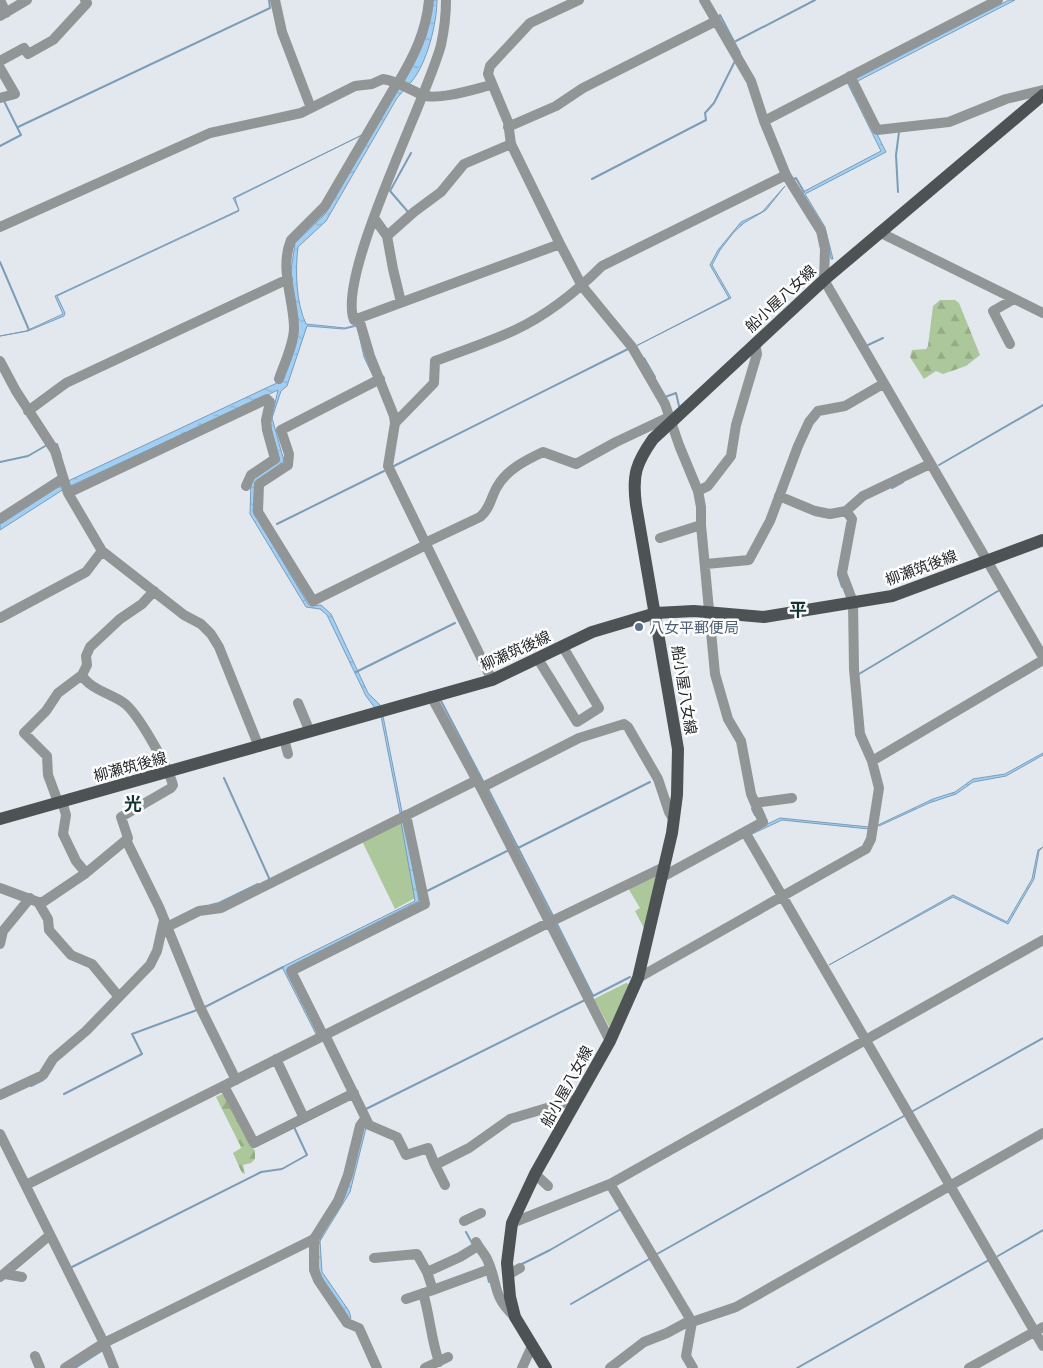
<svg xmlns="http://www.w3.org/2000/svg" width="1043" height="1368" viewBox="0 0 1043 1368" font-family="Commissioner,'Noto Sans JP',sans-serif">
	<style>
		.green { fill: #acc79a }
		.forest { fill: url(#forest-firs) }
		.water { fill: url(#water-ripples); stroke: #7b9db8 }
		.lines { fill: none; stroke-linecap: round; stroke-linejoin: round }
		.stream { stroke: #7b9db8; stroke-width: 2 }
		.minor { stroke: #929596; stroke-width: 10 }
		.major { stroke: #4d5354; stroke-width: 12 }
		.service-dot { fill: #5c6f8a; stroke: #fff; stroke-width: 2 }
		.labels { text-anchor: middle; dominant-baseline: central; stroke-width: 5; stroke-linejoin: round; paint-order: stroke }
		.street-label { font-size: 15px; fill: #252729; stroke: #fff }
		.service-label { font-size: 15px; fill: #4e5e75; stroke: #fff; text-anchor: start }
		.quarter-label { font-size: 18px; font-weight: bold; fill: #123534; stroke: #fff }
	</style>
	<defs>
		<pattern id="forest-firs" width="22" height="20" patternUnits="userSpaceOnUse" patternTransform="scale(1.25)"><rect width="22" height="20" fill="#acc79a"/><path d="M5 1l3.5 6h-7zM16 11l3.5 6h-7z" fill="#94ab85"/></pattern>
		<pattern id="water-ripples" width="26" height="14" patternUnits="userSpaceOnUse" patternTransform="scale(1.25)"><rect width="26" height="14" fill="#a0cff6"/><path d="M2 4q2-2 4 0t4 0M15 11q2-2 4 0t4 0" fill="none" stroke="#8ab2d3"/></pattern>
	</defs>
	<rect width="100%" height="100%" fill="#e2e8ed"/>
	<!-- green -->
	<path class="green" d="M401,821L417,897L395,909L362,841Z
		M657,872L645,930L635,911L640,908L628,888Z
		M626,983L629,984L611,1030L594,999Z"/>
	<!-- forest -->
	<path class="forest" d="M940,300H955L959,303L980,355L966,366L943,374L936,371L924,379L910,357L912,350L926,349L928,346L933,306Z
		M224,1093L255,1151V1159L251,1163L243,1165L245,1174L242,1173L233,1153L241,1148L240,1145L216,1097Z"/>
	<!-- water -->
	<path class="water" d="M432,0H437C437,23 427,63 412,81C407,87 402,92 397,98L326,221L298,247C295,270 296,303 306,324L345,328L359,324L374,378L364,357L357,326L344,329L307,326L287,386L281,391L272,418L284,461L255,482L253,511L308,604L311,606L321,605L331,614L368,693L381,706L402,812L400,813L381,716L366,696L327,615L320,609L306,607L250,514L251,481L280,461L270,426L278,390L64,489L0,530V523L66,482L279,382L297,333L291,271L295,243L325,214L341,187L426,36Z
		M1009,0H1015L852,84L886,152L805,194L825,227L833,259H831L829,247L801,193L881,151L847,82Z
		M362,135L235,198L239,211L57,296L65,313L64,316L28,331L0,336L26,331L63,314L55,296L239,210L233,198Z
		M785,186L766,210L744,223L734,232L720,250L712,265L731,298L636,346L729,298L710,265L718,250L741,222L762,212Z
		M1043,753V755L1006,776L973,782L956,794L929,803L879,826L878,825L933,799L955,792L973,779L1005,774Z
		M780,818L869,827V829L782,820L752,834L751,832Z
		M404,821L419,901L289,967L319,1033L316,1034L282,967L415,901L401,822Z
		M1043,847L1039,851L1034,879L1008,924L953,897L829,965L953,895L1007,922L1032,879L1038,850Z
		M363,1127L366,1128L350,1192L320,1241L322,1272L349,1311L351,1318L349,1319C343,1305 321,1281 319,1270C311,1230 337,1223 347,1190C354,1170 358,1148 363,1127Z"/>
	<g class="lines">
		<!-- stream -->
		<path class="stream" d="M719,16L720,15L740,53
			M736,41L815,0
			M18,127L270,8L269,0
			M0,146L21,135L4,101
			M592,179L706,120L705,113L714,103L735,61
			M794,179L796,178L804,192
			M898,192L896,155L899,132
			M409,213L390,191L411,153
			M0,262L29,330
			M868,345L883,338
			M644,358L655,377
			M665,397L676,393L679,406
			M57,444L61,456
			M0,462L28,456L47,445
			M939,465L1043,405
			M392,467L628,349
			M892,488L903,482
			M277,524L384,471
			M838,575L842,587
			M356,672L455,623
			M859,674L998,591
			M440,699L483,781
			M224,778L269,878
			M488,789L553,916
			M752,809L755,815
			M518,848L650,782
			M427,891L507,851
			M211,905L219,903L258,884
			M557,924L593,996L630,977
			M205,1007L283,967
			M31,1086L43,1080
			M64,1094L142,1054L132,1034L197,1010
			M366,1109L585,1000
			M913,1111L1043,1038
			M466,1232L472,1243
			M657,1254L904,1116
			M998,1256L1043,1230
			M520,1265L550,1250L621,1209
			M72,1267L261,1172L282,1169L307,1155L294,1127
			M487,1274L489,1282
			M571,1304L651,1258
			M75,1368L103,1350
			M797,1368L989,1260"/>
		<!-- minor -->
		<path class="minor" d="M0,0L6,13
			M275,0L282,32L311,108
			M446,0C446,15 444,31 441,45C427,99 336,276 354,320L560,244
			M579,0L530,23L490,66L488,74L508,122L511,144L560,244L582,286L632,347L665,404L679,445L698,491L701,507V525L715,674L728,719L741,741L751,794L763,822L662,877
			M704,0L751,81L764,121L786,175L821,231L825,249L824,280L1043,657
			M0,16L27,0
			M0,61L24,48L28,54L53,40L87,3L85,0
			M0,68L15,94L0,98
			M850,76L877,130L949,122L1006,99L1043,90
			M398,83C414,56 426,32 429,0
			M764,121L998,0
			M508,127L556,106L583,88L716,21
			M374,218L387,236
			M0,227L210,133L301,113L355,86L372,84L383,79C397,81 409,89 422,95C438,101 475,89 491,85
			M879,232L1043,313
			M401,302L393,269L387,236L414,212L441,192L464,164L511,144
			M359,319L370,356L394,416L395,423L388,466L492,680
			M1010,344L993,311L1014,299
			M0,361L16,391L55,451L68,493L102,551L184,615L201,624L211,634L219,647L259,747
			M279,379C284,364 294,344 294,328C294,299 279,269 291,240L325,206L397,83
			M380,379L281,430L289,454L288,465L259,484L258,512L313,601L426,545
			M28,411L66,383L288,279
			M395,423L434,383L435,361C462,351 489,342 515,330C547,315 577,291 602,266L786,175
			M698,491L708,486L731,456L736,425L757,354L755,343
			M68,493L267,399L270,402L266,420L267,430L275,459L251,475L246,486
			M779,496L815,511L830,514L846,511L863,496L930,464
			M846,511L852,519L842,573L853,602L854,669L860,734L872,761
			M0,519L62,479
			M660,538L701,525
			M425,543L480,517C490,509 491,497 497,487C506,470 526,460 543,452L576,464L616,442L669,417
			M706,564L749,560L770,521L798,446L809,422L818,411L845,406L883,384
			M0,618L86,572L102,551
			M538,659L577,722L599,708L563,647
			M82,675C89,689 112,694 124,703C138,713 168,767 173,785L171,788L121,817L128,838L126,840L159,907L199,1005L236,1080
			M431,696L481,788L610,1041
			M298,703L310,732
			M284,739L288,754
			M481,788L579,738L624,724L628,727L658,779L669,812L674,820
			M62,801L66,815L63,834L76,861L86,873
			M58,802L48,775L47,756L24,733L46,711L58,693L82,675L87,665L86,656L90,647L120,619L142,604L154,591
			M755,803L792,798
			M745,832L1043,1346
			M0,888L38,902L48,919L49,930L71,955L92,964L119,997
			M38,902H43L86,873L126,840
			M167,927L199,911L221,908L477,780
			M0,944L3,931L30,898
			M638,978L866,849L871,839L879,788L872,761L1043,660
			M323,1035L291,971L425,904L406,815
			M325,1035L369,1125L397,1137L406,1155L428,1148L435,1165L469,1148L510,1119L577,1099
			M276,1059L304,1118
			M224,1086L254,1143L354,1093
			M0,1095L43,1075L53,1059L86,1031L150,965L157,951L164,920
			M365,1119L360,1126L348,1175L338,1201L314,1239V1270L318,1280L347,1323L359,1328L377,1368
			M0,1134L104,1343L114,1368
			M435,1165L445,1185
			M535,1174L548,1186
			M610,1184L692,1322L686,1356L693,1368
			M26,1185L550,922L664,867
			M464,1221L481,1213
			M512,1223L610,1184L1043,940
			M476,1242C479,1248 484,1253 487,1259C499,1284 491,1295 515,1317
			M374,1258L417,1254L427,1272L460,1257L478,1246
			M5,1274L22,1277
			M508,1275L520,1268
			M0,1277L50,1235
			M433,1290L490,1269
			M423,1293C430,1316 431,1339 439,1362
			M406,1299L433,1290L427,1272
			M692,1322L736,1307L1043,1133
			M35,1356L40,1368
			M65,1368L104,1343L314,1239
			M425,1368L448,1357
			M522,1368L532,1346
			M610,1368L644,1342L667,1333L691,1320
			M969,1368L1043,1327"/>
		<!-- major -->
		<path class="major" d="M0,819L492,680L592,632L656,613L694,611L764,617L892,596L1043,540
			M546,1368L515,1317L510,1297L507,1263L512,1223L535,1174L610,1041L638,978L672,833L677,795L678,749L636,505C632,475 636,463 653,439L824,280L1043,95"/>
	</g>
	<!-- markers -->
	<circle class="service-dot" cx="639" cy="627" r="5"/>
	<g class="labels">
		<!-- street labels -->
		<g class="street-label">
			<text transform="translate(780 298) rotate(-43)">船小屋八女線</text>
			<text transform="translate(921 567) rotate(-20)">柳瀬筑後線</text>
			<text transform="translate(515 650) rotate(-24)">柳瀬筑後線</text>
			<text transform="translate(685 690) rotate(81)">船小屋八女線</text>
			<text transform="translate(130 766) rotate(-15)">柳瀬筑後線</text>
			<text transform="translate(566 1086) rotate(-61)">船小屋八女線</text>
		</g>
		<!-- service labels -->
		<g class="service-label">
			<text x="649" y="627">八女平郵便局</text>
		</g>
		<!-- quarter labels -->
		<g class="quarter-label">
			<text x="798" y="609">平</text>
			<text x="133" y="803">光</text>
		</g>
	</g>
</svg>
